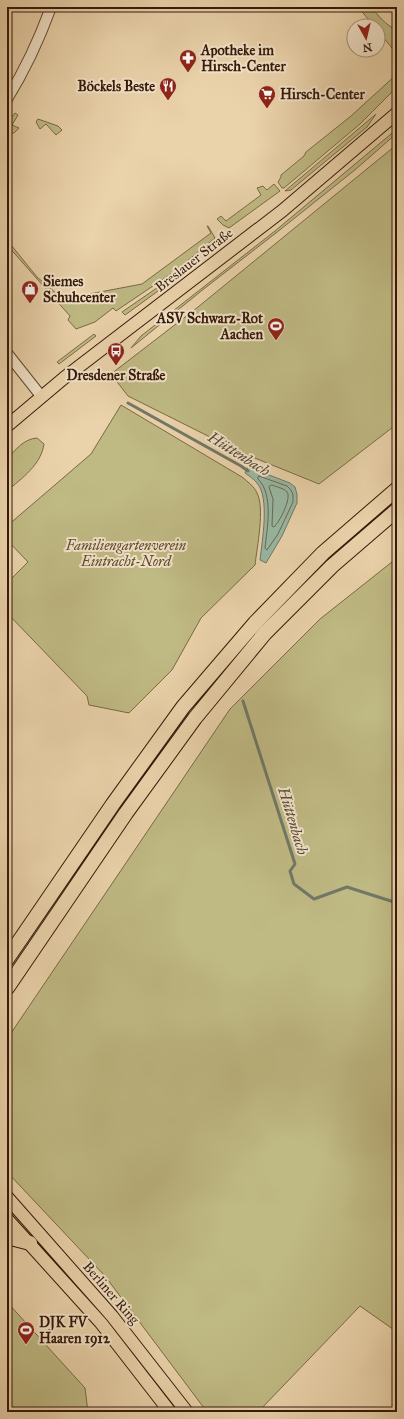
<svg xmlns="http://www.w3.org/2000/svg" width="404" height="1419" viewBox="0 0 404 1419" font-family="'IM FELL Great Primer',serif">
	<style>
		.green { fill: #bfb983; stroke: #7a6946 }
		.water { fill: #99b8a3; stroke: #717866 }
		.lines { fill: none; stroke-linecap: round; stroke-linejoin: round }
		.shore { stroke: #676856; stroke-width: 1 }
		.stream { stroke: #717866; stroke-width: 3 }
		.minor-casing { stroke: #624732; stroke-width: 12 }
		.major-casing { stroke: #35190a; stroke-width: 14 }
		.highway-casing { stroke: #35190a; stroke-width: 16 }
		.minor { stroke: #f1e2c8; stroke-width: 10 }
		.major { stroke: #ead2aa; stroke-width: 12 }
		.highway { stroke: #ead2aa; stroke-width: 14 }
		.labels { text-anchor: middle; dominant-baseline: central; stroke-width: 4; stroke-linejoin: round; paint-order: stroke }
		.poi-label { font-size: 14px; font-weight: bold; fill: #35190a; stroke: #f1e2c8; text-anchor: start }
		.street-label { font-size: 14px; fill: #35190a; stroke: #f1e2c8 }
		.park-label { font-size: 14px; font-style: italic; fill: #5e492e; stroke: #f1e2c8 }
		.water-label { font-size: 15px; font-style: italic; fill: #534938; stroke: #f1e2c8 }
	</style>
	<rect width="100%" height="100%" fill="#ead2aa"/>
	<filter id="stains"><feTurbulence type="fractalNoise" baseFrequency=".005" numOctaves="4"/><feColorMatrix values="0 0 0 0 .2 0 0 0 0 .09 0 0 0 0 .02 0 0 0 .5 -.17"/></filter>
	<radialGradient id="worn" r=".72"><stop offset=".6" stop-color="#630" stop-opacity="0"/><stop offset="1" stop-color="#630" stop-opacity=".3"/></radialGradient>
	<!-- green -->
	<path class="green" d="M358,7H371C379,16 385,25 397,30V54L378,31V26H374Z
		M397,74V87L360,124L284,188H282L278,182L281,177V175L304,156L306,152L351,116Z
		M15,113L18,115L12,125L19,128L14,133H9L7,137V123Z
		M376,114L367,127L291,190L285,191Z
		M38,119L58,126L62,130L56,135L46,124L40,129L36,122Z
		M397,129V133L356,169L276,233L205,288L131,348L141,336L275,231Z
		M395,146L397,148V424L319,484L240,452L128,396L111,374L198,307Z
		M274,184L280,191L229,228L223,225L217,219L221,216L226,221L261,195L257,188L263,186L267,190Z
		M207,226H208L215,238L175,271L116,311L113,308L95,322L76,329L68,320L70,316L7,245V240L37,277L63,299L142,284L211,233Z
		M183,270L176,278L125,315L122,312Z
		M94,334L96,336L59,364L57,362Z
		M121,405L242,477C248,482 254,486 257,493C265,508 257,547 255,565L201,618L172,670L129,713L89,705L87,696L7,613V583L28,562L7,540V526L91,454Z
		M37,438L44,444C41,465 22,478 7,491V459C16,449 24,439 37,438Z
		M397,558V1332L360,1306L258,1412H207L105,1276L7,1172V1039L230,709L320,619Z
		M7,1302L85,1388L88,1412H7Z"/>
	<!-- water -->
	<path class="water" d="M248,467L290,483L295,487L297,494V503L282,536L266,563L260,560C262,541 270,498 257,483C254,479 249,476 245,473Z"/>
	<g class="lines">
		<!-- shore -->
		<path class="shore" d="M259,476L287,486L291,490L293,495V502L278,534L267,550L265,548C267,529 274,494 258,479Z
			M272,485C276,487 284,488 287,492C292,498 279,523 274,527L272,526L273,499L269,487Z"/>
		<!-- stream -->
		<path class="stream" d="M128,403L241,466L248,471
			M243,701L295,864L290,871L294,884L314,899L347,887L397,903"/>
		<!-- minor casing -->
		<g class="minor-casing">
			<path id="minor" d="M7,99C25,70 39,40 51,7
				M7,353L41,396"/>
		</g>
		<!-- major casing -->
		<g class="major-casing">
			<path id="major" d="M7,426L64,378L282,211L397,113
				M7,1197L112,1316L187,1412
				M7,1219L101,1323L170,1412"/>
		</g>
		<!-- highway casing -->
		<g class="highway-casing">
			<path id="highway" d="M7,959L113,804L183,707L255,623L323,553L397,489
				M7,988L126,813L195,718L265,633L332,566L397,510
				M7,1237L30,1243"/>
		</g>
		<!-- minor -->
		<use href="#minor" class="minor"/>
		<!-- major -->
		<use href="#major" class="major"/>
		<!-- highway -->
		<use href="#highway" class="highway"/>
	</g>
	<!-- icons -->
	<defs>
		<g id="pharmacy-pin" transform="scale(0.9)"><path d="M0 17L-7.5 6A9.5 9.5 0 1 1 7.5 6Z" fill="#8f2418" stroke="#f1e2c8"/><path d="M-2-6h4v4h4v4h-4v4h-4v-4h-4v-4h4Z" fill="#fff"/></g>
		<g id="restaurant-pin" transform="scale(0.9)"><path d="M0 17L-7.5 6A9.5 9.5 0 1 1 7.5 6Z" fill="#8f2418" stroke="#f1e2c8"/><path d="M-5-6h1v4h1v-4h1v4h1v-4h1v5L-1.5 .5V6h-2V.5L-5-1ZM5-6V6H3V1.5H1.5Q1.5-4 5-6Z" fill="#fff"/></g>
		<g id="supermarket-pin" transform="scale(0.9)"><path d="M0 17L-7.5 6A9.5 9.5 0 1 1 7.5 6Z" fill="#8f2418" stroke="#f1e2c8"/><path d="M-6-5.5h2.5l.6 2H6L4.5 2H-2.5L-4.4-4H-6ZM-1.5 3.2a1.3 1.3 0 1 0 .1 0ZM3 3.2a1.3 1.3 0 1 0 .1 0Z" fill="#fff"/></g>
		<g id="shop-pin" transform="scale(0.9)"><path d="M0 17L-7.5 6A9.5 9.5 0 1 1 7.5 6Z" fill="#8f2418" stroke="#f1e2c8"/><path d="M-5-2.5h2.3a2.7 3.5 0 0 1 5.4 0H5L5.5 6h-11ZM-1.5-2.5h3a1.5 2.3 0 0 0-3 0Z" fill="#fff"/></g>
		<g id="stadium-pin" transform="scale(0.9)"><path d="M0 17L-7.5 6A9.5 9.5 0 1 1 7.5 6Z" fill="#8f2418" stroke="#f1e2c8"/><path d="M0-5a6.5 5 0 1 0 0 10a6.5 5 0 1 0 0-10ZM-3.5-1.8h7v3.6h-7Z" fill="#fff"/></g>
		<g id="bus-pin" transform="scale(0.9)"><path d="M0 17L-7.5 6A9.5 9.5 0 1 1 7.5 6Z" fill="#8f2418" stroke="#f1e2c8"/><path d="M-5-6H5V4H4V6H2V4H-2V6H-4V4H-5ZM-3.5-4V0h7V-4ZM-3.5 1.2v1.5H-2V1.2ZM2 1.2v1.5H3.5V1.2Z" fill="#fff"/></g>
	</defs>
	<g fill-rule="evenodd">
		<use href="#pharmacy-pin" x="188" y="58"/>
		<use href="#restaurant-pin" x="168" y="86"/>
		<use href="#supermarket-pin" x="267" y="94"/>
		<use href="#shop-pin" x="30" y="289"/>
		<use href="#stadium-pin" x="276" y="326"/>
		<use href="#bus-pin" x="116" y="351"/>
		<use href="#stadium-pin" x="26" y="1330"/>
	</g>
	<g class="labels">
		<!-- poi labels -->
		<g class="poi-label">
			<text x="201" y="50">Apotheke im<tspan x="201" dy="16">Hirsch-Center</tspan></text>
			<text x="155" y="86" text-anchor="end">Böckels Beste</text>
			<text x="280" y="94">Hirsch-Center</text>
			<text x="43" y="281">Siemes<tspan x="43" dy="16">Schuhcenter</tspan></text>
			<text x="263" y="318" text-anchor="end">ASV Schwarz-Rot<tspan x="263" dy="16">Aachen</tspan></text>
			<text x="116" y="375" text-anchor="middle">Dresdener Straße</text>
			<text x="39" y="1322">DJK FV<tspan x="39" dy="16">Haaren 1912</tspan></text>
		</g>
		<!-- street labels -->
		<g class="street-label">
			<text transform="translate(194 260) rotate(-38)">Breslauer Straße</text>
			<text transform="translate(111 1293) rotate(49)">Berliner Ring</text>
		</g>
		<!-- park labels -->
		<g class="park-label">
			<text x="126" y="545">Familiengartenverein<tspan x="126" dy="16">Eintracht-Nord</tspan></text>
		</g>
		<!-- water labels -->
		<g class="water-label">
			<text transform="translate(239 454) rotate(32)">Hüttenbach</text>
			<text transform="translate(293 821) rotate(73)">Hüttenbach</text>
		</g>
	</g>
	<!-- margin -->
	<rect width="404" height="1419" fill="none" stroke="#ead2aa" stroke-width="24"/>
	<rect x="8" y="8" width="388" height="1403" fill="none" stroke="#35190a" stroke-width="2"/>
	<rect x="12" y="12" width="380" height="1395" fill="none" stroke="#35190a"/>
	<!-- north arrow -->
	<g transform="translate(366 38) rotate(172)"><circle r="19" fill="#f1e2c8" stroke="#a6927c"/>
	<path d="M0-3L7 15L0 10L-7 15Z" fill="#8f2418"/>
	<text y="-6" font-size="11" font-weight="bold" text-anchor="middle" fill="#35190a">N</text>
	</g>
	<rect width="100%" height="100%" filter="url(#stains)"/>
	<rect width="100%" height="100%" fill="url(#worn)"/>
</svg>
